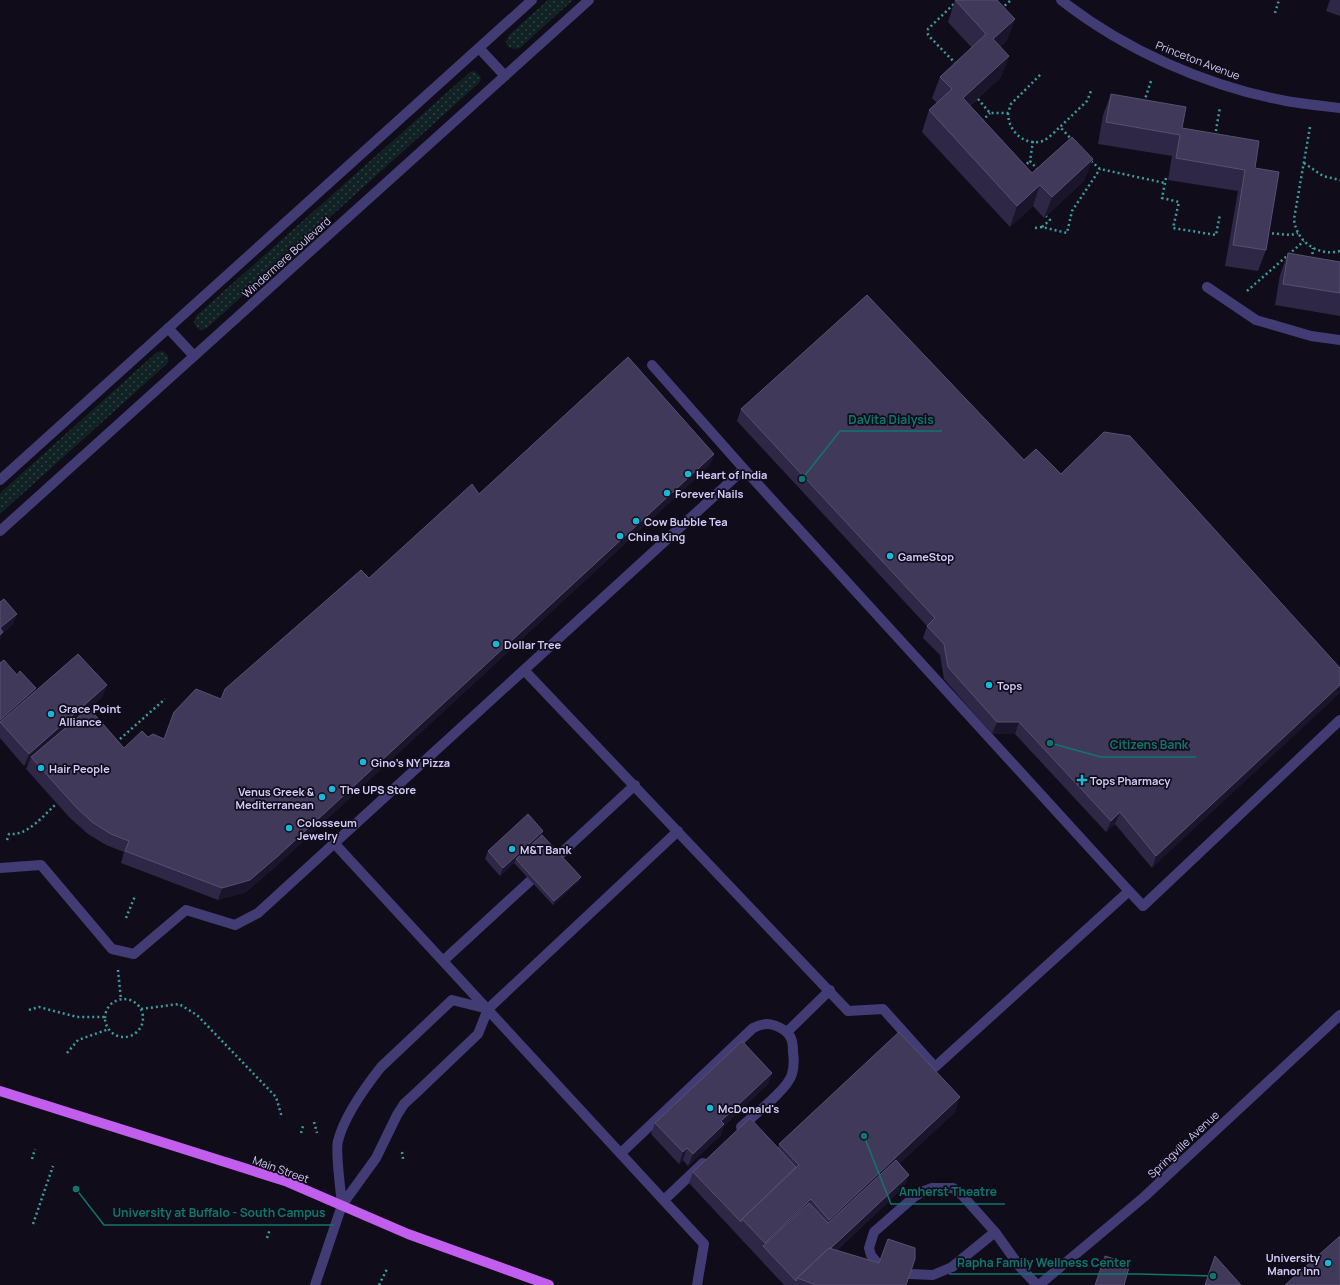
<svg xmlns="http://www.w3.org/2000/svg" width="1340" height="1285" viewBox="0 0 1340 1285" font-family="Manrope,sans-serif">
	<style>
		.grass { fill: url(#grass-dots) }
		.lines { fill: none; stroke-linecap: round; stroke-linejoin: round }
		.path { stroke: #399f9f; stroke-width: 2.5; stroke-dasharray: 2 3; stroke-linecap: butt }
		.minor { stroke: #423c74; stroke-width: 10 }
		.major { stroke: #c15eed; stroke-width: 10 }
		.wall { fill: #2f2746 }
		.shaded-wall { fill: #1b152c }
		.building { fill: #413959; stroke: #585072 }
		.poi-dot { fill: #18b9d8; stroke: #100c1a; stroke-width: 1.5 }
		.labels { text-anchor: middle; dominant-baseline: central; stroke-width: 3.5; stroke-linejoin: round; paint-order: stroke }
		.street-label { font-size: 11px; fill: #d3cbf9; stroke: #100c1a }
		.poi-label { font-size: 11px; font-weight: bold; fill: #d3cbf9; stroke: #100c1a; text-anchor: start }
		.leader { fill: none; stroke: #0f766e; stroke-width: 1.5 }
		.callout-dot { fill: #0f766e; stroke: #100c1a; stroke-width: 1.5 }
		.callout-label { font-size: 12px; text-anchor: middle; font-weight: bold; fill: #0f766e; stroke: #100c1a; stroke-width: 3.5; stroke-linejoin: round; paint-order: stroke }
	</style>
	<defs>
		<pattern id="grass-dots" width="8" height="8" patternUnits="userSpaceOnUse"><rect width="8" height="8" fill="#102223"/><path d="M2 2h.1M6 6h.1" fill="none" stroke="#324144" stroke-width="1.8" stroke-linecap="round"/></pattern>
	</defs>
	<rect width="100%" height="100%" fill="#100c1a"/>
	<!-- grass -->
	<path class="grass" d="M548,0H573L520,48L514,49L508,47L506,41L509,35Z
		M474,71L481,77L479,83L207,328L201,330L196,327L194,322L196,316L470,72Z
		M162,351C168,354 169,357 168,363L0,514V493L157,352Z"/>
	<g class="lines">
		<!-- path -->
		<path class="path" d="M1001,9L1011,0
			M1275,13L1279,0
			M956,64L928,35V29L958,0
			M978,99L990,113H1008L1011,104L1042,73
			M1144,102L1151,81
			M1008,113C1008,129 1021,144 1039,142C1047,141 1054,132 1060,127
			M982,121L990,113
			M1310,127L1294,219C1296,242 1319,257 1340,251
			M1215,136L1220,107
			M1033,141L1030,161L1039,171
			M1073,141L1060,127L1087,101L1091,91
			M1091,161L1100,169L1165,183
			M1304,163L1323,176L1340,180
			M1023,167L1030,161
			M1166,178L1162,198L1179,202L1173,228L1216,235L1220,214
			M1042,227L1050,220L1046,216
			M1035,228L1042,227L1067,233L1072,211L1100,169
			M1267,233L1291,235L1298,233
			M1312,259L1313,248
			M1247,291L1304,241
			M120,739L165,699
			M7,840L9,834C27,836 42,817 55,805
			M126,918L135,896
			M118,970L121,1000
			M105 1018a19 19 0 1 1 38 0a19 19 0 1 1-38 0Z
			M141,1009L179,1004L197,1015L276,1097L281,1114L280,1118
			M29,1010L39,1007L77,1017H106
			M67,1053L78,1040L109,1029
			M314,1122L317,1133
			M301,1133L303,1126
			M402,1152L403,1159
			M32,1159L35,1149
			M33,1224L53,1166
			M267,1238L270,1229
			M379,1285L387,1269"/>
		<!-- minor -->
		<path class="minor" d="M1061,0C1125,50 1206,86 1286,101C1304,104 1322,106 1340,108
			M479,48L505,76
			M1207,287L1256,320L1311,336L1340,340
			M168,328L194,356
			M652,365L744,469
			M0,480L532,0
			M0,531L589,0
			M334,843L704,1244L697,1285
			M557,857L635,785
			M0,868L41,865L112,949L134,954L186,910L235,925L258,913L744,469L1129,891L935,1067L883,1009L848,1011L524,670
			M1129,891L1143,906L1340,720
			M443,961L530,881
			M787,1032L830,990
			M621,1153L753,1028C765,1022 773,1023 784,1030C792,1035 793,1043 793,1052C794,1059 794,1067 792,1074C788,1089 754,1115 741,1127
			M664,1200L703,1163
			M342,1205C341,1192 335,1151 338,1141C344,1117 366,1086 381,1067L452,1000L488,1009
			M878,1264L871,1255L869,1248L874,1232L914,1197L924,1191L932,1188H953L962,1195L995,1232L1020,1267L1037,1285
			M910,1274L933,1275L952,1267L995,1232
			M315,1285L342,1205L376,1158L397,1115L404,1104L416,1093L478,1034L488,1009L678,831
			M1039,1285L1144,1197L1340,1015"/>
		<!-- major -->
		<path class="major" d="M0,1091L285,1181L408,1234L549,1285"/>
	</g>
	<!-- wall -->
	<path class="wall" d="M955,0L1015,19L1007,40L1000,47L1009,56L1001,77L970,106L1032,173L1085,180L1044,218L1033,206L1010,227L922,132L929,110L937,103L932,98L940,77L972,48L948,22Z
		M1330,0H1340V16L1326,11Z
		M1111,94L1182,128L1255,168L1266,250L1258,271L1225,266L1238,191L1168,180L1172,156L1098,144L1103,115Z
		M1288,253L1340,262V316L1275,305L1280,275Z
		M741,409L1024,460L1061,474L1340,668L1152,868L1115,824L1106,832L1015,734H992L944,679L940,655L923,638L927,626L737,421Z
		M714,454L709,466L274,868L246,892L218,900L121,863L124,852L106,845L88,834L70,818L26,769L29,762L24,766L0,738V663L36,688L34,692L107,685L102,697L89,709L124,748L148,737L164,739L221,699L369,578L479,494Z
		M543,831L542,835L579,881L553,905L514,863L500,876L485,859L488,851Z
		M772,1073L768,1084L724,1126L720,1136L688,1166L683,1160L679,1164L651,1134L655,1123Z
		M955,1112L899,1164L905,1186L837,1250L879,1263L906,1285H784L689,1183L693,1172L778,1147L779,1144Z"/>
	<!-- shaded-wall -->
	<path class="shaded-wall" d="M1015,19L1007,40L985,60L993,39Z
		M1009,56L1001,77L955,119L963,98Z
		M1093,159L1085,180L1044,218L1052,197Z
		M1040,185L1033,206L1010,227L1017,206Z
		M714,454L709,466L274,868L246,892L218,900L222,888Z
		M17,614L13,625L2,634L0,641V628Z
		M107,685L102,697L32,759L31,757L29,762L24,766L29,754Z
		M1340,685V693L1152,868L1156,856Z
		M36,688L33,695L0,723V720Z
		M997,722H1019L1015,734H992Z
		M1120,812L1115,824L1106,832L1111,821Z
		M543,831L540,839L516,859L514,863L500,876L503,868Z
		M581,877L579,881L553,905L554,901Z
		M772,1073L768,1084L724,1126L720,1136L688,1166L693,1154L721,1121Z
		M960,1097L955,1112L824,1235L829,1220Z
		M687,1148L683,1160L679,1164L683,1152Z
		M909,1175L905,1186L804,1280L799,1278Z
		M811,1199L805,1214L763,1246L765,1243Z"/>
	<!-- building -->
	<path class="building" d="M955,0H997L1015,19L993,39L1009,56L963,98L1032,173L1072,137L1093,159L1052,197L1040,185L1017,206L929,110L952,89L940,77L986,34Z
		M1111,94L1186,107L1182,128L1259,141L1255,168L1279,172L1266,250L1233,245L1245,170L1176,158L1180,135L1106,122Z
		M1288,253L1340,262V293L1283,284Z
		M867,295L1024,460L1036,449L1061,474L1104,432L1130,436L1340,668V685L1156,856L1120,812L1111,821L1019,722H997L948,667L944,644L927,626L935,618L741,409Z
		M628,357L714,454L278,856L250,880L222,888L125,851L129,841L111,834L92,822L75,806L31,757L89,708L124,748L142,731L148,737L153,734L164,739L174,712L196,689L221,699L225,689L361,570L369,578L472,484L479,494Z
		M4,599L17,614L0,628L3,632L0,635V602Z
		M78,654L107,685L29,754L0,722Z
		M4,660L17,675L20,671L36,688L0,720V663Z
		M528,814L543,831L503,868L488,851Z
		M542,835L581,877L554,901L516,859Z
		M899,1032L960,1097L829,1220L811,1199L765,1243L742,1219L799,1165L779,1144Z
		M742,1041L772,1073L721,1121L724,1124L693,1154L687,1148L683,1152L655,1123Z
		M750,1118L796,1167L742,1219L741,1222L693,1172Z
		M896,1160L909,1175L831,1248H829L797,1278L796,1281L763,1246L809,1203L828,1223Z
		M1340,1236V1285H1285Z
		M888,1239L915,1248V1259L906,1285H816L797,1278L829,1248L879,1263Z
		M1105,1256L1130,1264L1124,1285H1095Z
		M1215,1256L1241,1285H1205Z"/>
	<!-- markers -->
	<g class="poi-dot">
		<circle cx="688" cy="474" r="4"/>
		<circle cx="667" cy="493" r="4"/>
		<circle cx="636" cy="521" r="4"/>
		<circle cx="620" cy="536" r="4"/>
		<circle cx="890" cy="556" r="4"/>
		<circle cx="496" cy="644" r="4"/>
		<circle cx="989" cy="685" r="4"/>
		<circle cx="51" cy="714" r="4"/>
		<circle cx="363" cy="762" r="4"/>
		<circle cx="41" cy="768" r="4"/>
		<path d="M1080 774h4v4h4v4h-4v4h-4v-4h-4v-4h4z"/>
		<circle cx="332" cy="789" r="4"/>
		<circle cx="322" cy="797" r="4"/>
		<circle cx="289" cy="828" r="4"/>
		<circle cx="512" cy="849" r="4"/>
		<circle cx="710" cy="1108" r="4"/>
		<circle cx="1328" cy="1263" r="4"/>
	</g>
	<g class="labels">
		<!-- street labels -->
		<g class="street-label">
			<text transform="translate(1198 60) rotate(21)">Princeton Avenue</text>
			<text transform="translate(286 257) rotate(-42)">Windermere Boulevard</text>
			<text transform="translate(1183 1144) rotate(-43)">Springville Avenue</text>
			<text transform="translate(281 1169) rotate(20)">Main Street</text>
		</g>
		<!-- poi labels -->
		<g class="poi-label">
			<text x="696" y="474">Heart of India</text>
			<text x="675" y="493">Forever Nails</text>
			<text x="644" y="521">Cow Bubble Tea</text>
			<text x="628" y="536">China King</text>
			<text x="898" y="556">GameStop</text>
			<text x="504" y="644">Dollar Tree</text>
			<text x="997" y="685">Tops</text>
			<text x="59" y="708">Grace Point<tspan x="59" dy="13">Alliance</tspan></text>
			<text x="371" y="762">Gino's NY Pizza</text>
			<text x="49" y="768">Hair People</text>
			<text x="1090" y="780">Tops Pharmacy</text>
			<text x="340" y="789">The UPS Store</text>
			<text x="314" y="791" text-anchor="end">Venus Greek &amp;<tspan x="314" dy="13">Mediterranean</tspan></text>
			<text x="297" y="822">Colosseum<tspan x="297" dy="13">Jewelry</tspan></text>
			<text x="520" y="849">M&amp;T Bank</text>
			<text x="718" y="1108">McDonald's</text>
			<text x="1320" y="1257" text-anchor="end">University<tspan x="1320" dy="13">Manor Inn</tspan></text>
		</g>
	</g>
	<!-- callouts -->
	<path class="leader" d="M802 479L840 431H942M1050 743L1101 757H1196M864 1136L891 1204H1005M76 1189L104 1225H334M1213 1276L1139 1274H949"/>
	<g class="callout-dot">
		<circle cx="802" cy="479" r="4"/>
		<circle cx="1050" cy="743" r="4"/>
		<circle cx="864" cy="1136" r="4"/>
		<circle cx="76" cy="1189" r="4"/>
		<circle cx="1213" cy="1276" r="4"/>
	</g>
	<g class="callout-label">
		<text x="891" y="424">DaVita Dialysis</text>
		<text x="1149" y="749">Citizens Bank</text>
		<text x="948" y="1196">Amherst Theatre</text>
		<text x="219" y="1217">University at Buffalo - South Campus</text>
		<text x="1044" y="1267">Rapha Family Wellness Center</text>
	</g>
</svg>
